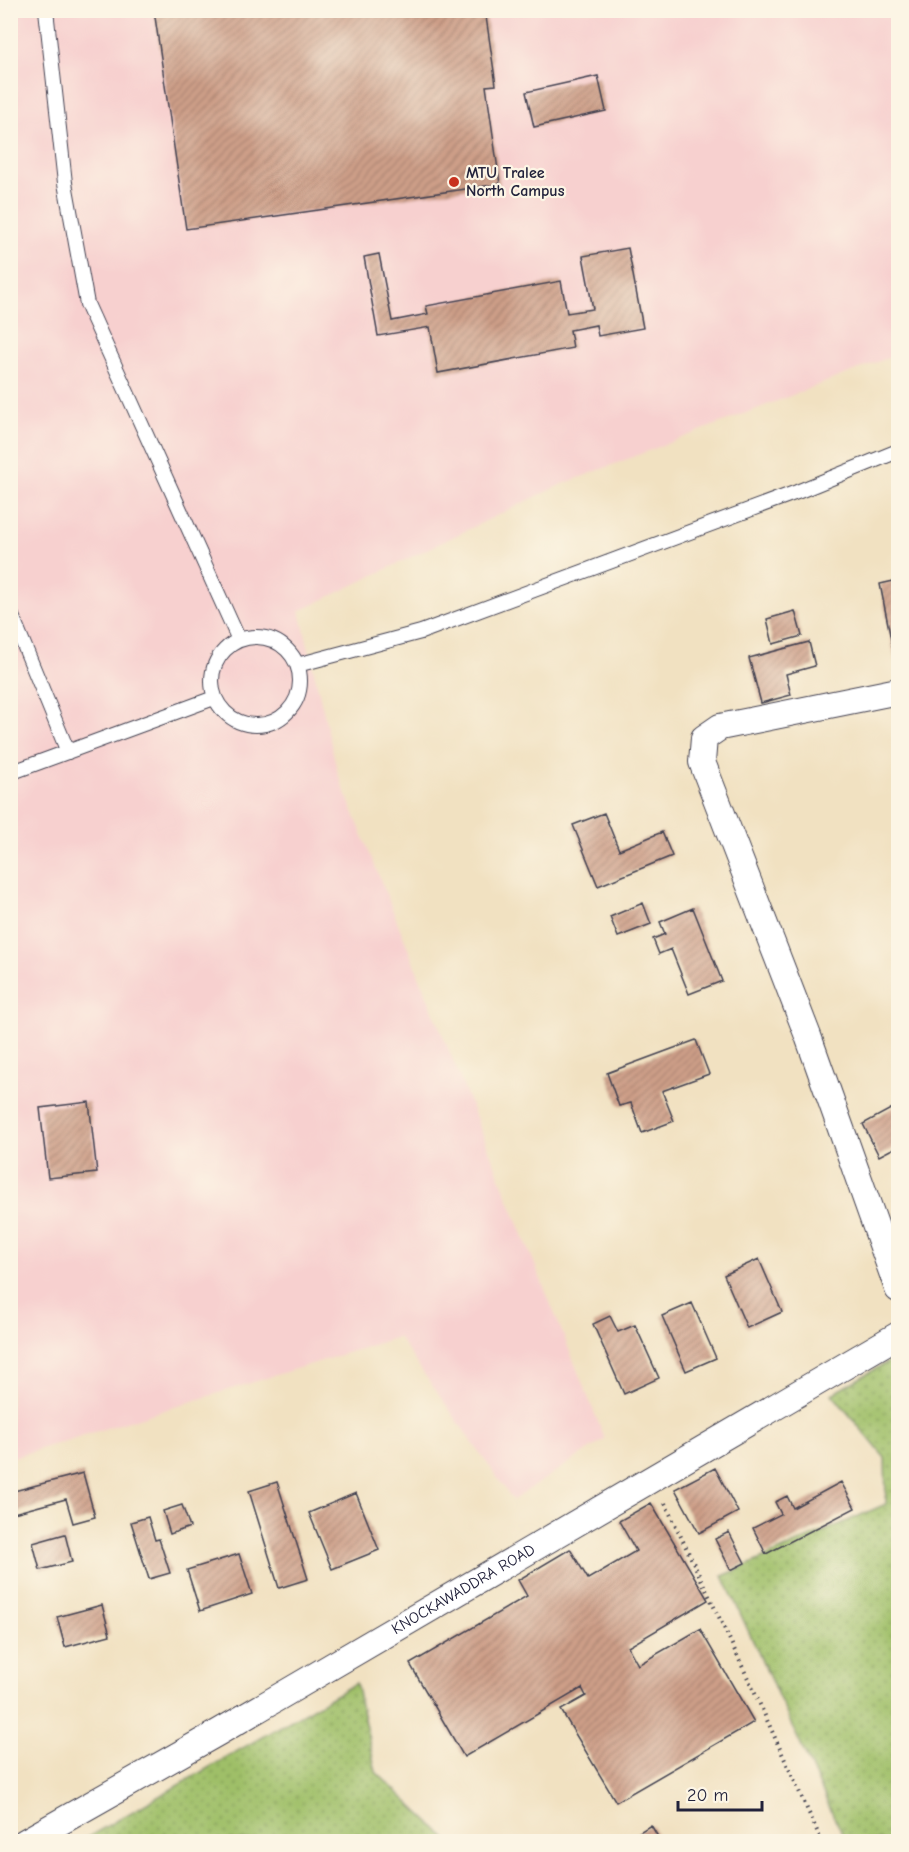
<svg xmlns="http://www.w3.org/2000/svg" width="909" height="1852" viewBox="0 0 909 1852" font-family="'Comic Neue',sans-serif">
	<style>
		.built { fill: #f7d0cf }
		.grass { fill: url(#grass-dots); stroke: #607052; stroke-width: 1.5 }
		.building { fill: url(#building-hatch) }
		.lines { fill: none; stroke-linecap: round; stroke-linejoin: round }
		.lane-casing { stroke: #413f4f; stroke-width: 16 }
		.street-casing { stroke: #413f4f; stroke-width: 28 }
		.path { stroke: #413f4f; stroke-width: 4; stroke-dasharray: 1.5 4.5; stroke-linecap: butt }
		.lane { stroke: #fff; stroke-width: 14 }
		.street { stroke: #fff; stroke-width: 26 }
		.poi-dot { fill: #c8321e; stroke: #fcf5e5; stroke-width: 2 }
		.labels { text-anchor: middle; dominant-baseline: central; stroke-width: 4.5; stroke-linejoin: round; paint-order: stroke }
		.poi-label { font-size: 16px; font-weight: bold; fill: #22223b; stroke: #fcf5e5; text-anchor: start }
		.street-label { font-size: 16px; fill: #22223b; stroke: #fcf5e5 }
	</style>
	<defs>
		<pattern id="grass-dots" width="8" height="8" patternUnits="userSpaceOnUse" patternTransform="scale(1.5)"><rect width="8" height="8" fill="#9fbf68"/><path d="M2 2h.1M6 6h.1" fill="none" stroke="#819b57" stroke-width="1.8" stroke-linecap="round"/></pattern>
		<pattern id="building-hatch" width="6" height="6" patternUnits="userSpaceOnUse" patternTransform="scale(1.5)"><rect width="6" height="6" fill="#ce9f88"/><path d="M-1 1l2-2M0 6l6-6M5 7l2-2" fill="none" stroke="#a78170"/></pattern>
	</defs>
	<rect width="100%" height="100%" fill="#fcf5e5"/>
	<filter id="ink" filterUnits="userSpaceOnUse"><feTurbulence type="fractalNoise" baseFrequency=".0167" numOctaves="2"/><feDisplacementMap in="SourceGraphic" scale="12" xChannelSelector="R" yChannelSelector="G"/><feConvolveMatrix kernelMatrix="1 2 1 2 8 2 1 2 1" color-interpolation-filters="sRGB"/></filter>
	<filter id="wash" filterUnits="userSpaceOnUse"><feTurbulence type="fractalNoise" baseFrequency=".008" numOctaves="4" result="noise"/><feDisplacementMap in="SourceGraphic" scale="24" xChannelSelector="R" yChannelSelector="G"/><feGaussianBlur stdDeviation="1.35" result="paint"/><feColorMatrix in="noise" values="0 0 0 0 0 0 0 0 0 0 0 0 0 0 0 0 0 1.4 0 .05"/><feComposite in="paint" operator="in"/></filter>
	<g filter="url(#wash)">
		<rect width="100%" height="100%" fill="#f1e1c1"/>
		<!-- built -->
		<path class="built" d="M11,11H898V354L558,486L300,611L338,774L605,1439L513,1500L398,1337L11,1458Z"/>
		<!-- grass -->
		<path class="grass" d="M898,1356V1841H847L834,1817L723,1576L886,1504L885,1458L832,1394Z
			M356,1683L376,1772L449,1841H81Z"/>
		<g id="blocks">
			<!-- building -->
			<path class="building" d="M154,10H485L496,85L486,86L500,184L186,229Z
				M598,76L606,111L534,127L526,92Z
				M628,248L643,328L598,336L596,325L570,330L573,348L438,373L430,327L378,336L364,257L379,254L392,321L428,314L426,306L561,281L567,313L593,309L583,256Z
				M898,580V670H897L880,584Z
				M795,611L802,636L773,644L767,619Z
				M809,642L815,666L786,674L791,695L761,703L749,658Z
				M604,813L619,850L662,832L672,856L598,886L573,825Z
				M643,903L651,924L618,937L610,917Z
				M693,908L722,981L689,994L671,949L659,954L653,939L665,934L660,922Z
				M696,1040L709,1074L662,1091L674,1121L642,1133L631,1103L619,1106L607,1073Z
				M89,1102L97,1173L48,1178L40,1108Z
				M898,1105V1146L879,1156L863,1124Z
				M759,1259L782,1312L747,1328L724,1275Z
				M692,1303L716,1358L686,1371L662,1316Z
				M610,1316L618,1332L635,1325L659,1378L624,1394L593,1324Z
				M715,1468L738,1512L699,1533L675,1489Z
				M83,1473L95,1517L73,1523L66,1499L10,1514V1492Z
				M277,1482L308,1579L279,1588L249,1491Z
				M841,1482L855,1508L766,1554L753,1528L781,1514L775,1502L787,1496L793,1508Z
				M356,1493L379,1550L332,1569L309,1513Z
				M651,1503L708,1600L628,1647L638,1665L700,1629L754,1722L616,1802L561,1710L586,1696L582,1688L464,1757L410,1664L527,1596L518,1580L570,1549L588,1579L636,1551L619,1521Z
				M182,1505L190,1527L170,1534L163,1511Z
				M148,1517L155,1540L159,1539L170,1573L149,1579L131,1522Z
				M729,1532L745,1563L731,1570L715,1539Z
				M65,1534L72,1562L40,1570L33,1543Z
				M239,1554L252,1594L200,1611L187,1570Z
				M102,1605L110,1635L65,1647L57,1617Z
				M651,1825L661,1842H623Z"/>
		</g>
	</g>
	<g filter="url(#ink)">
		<use href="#blocks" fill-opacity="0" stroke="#413f4f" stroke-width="1.5"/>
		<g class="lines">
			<!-- lane casing -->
			<g class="lane-casing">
				<path id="lane" d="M46,10L65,183L87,304L239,640
					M10,611L68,752
					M212 681a44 44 0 1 1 88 0a44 44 0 1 1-88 0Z
					M297,665L421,632L797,492L898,451
					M10,773L214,698"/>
			</g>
			<!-- street casing -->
			<g class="street-casing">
				<g id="street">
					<path d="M898,691L720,727L704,738L702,762L808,1036L898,1289"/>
					<path id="s1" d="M25,1842L219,1732L898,1335"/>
				</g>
			</g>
			<!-- path -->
			<path class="path" d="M665,1503L753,1689L822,1842"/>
			<!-- lane -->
			<use href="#lane" class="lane"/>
			<!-- street -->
			<use href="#street" class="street"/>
		</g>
	</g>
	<!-- markers -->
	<circle class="poi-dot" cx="454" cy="182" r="6"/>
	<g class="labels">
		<!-- poi labels -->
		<g class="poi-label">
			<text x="466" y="173">MTU Tralee<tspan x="466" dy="18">North Campus</tspan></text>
		</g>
		<!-- street labels -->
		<g class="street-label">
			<text stroke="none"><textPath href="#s1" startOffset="506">KNOCKAWADDRA ROAD</textPath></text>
		</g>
	</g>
	<!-- margin -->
	<rect width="909" height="1852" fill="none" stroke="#fcf5e5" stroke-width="36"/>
	<!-- scale -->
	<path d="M678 1801v9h84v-9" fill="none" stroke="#22223b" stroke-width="3"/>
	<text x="687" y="1801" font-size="18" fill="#22223b" stroke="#fcf5e5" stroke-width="4.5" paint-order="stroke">20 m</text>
</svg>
